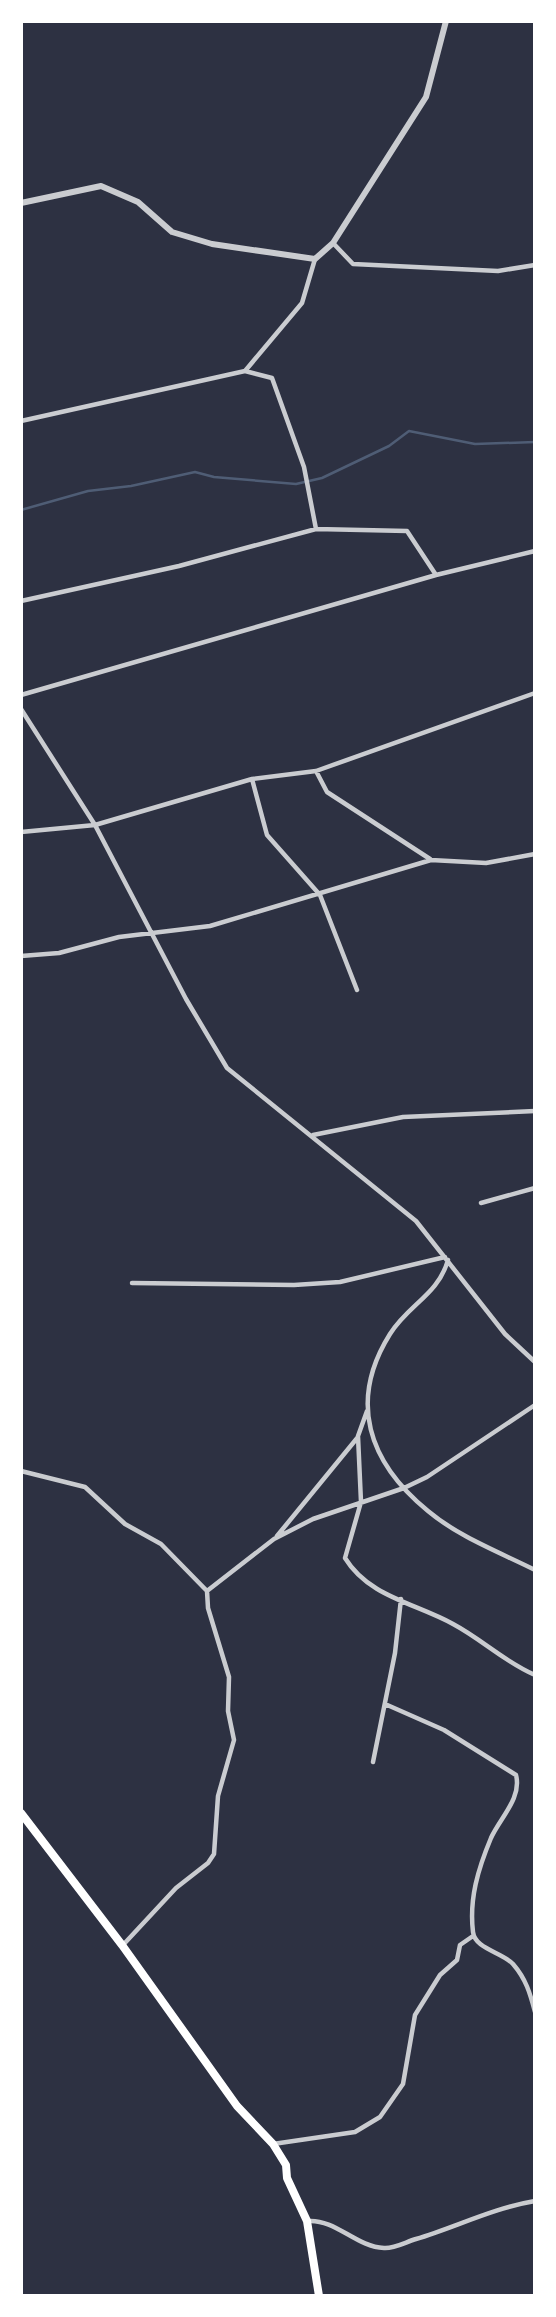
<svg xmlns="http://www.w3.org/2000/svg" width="556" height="2317" viewBox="0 0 556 2317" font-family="Cabin,sans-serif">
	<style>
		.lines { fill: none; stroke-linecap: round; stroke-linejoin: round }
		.stream { stroke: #4f5d75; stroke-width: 2.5 }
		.minor { stroke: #caccd0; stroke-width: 4.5 }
		.tertiary { stroke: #caccd0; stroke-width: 6 }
		.trunk { stroke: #fff; stroke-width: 8 }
	</style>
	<rect width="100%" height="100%" fill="#2d3142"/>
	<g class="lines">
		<!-- stream -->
		<path class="stream" d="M21,510L88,491L131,486L195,472L214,477L296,484L322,478L389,446L409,431L475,444L535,442"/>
		<!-- minor -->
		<path class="minor" d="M333,243L353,264L498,271L535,265
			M245,371L302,303L315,259
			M21,421L245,371L272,378L304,467L316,529
			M21,601L179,566L316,529L407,531L436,575
			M21,695L436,575L535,551
			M21,709L95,825L186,999L227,1068L416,1221L505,1334L535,1362
			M316,771L327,792L430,859
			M252,779L267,835L320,895L357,990
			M21,832L95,825L252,779L316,771L535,693
			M21,956L59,953L119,937L210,926L431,860L486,863L535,854
			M313,1135L403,1117L535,1111
			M481,1203L535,1188
			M448,1260C438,1295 409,1304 390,1334C348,1401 368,1462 428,1511C459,1537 499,1552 535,1570
			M132,1283L294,1285L340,1282L445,1257
			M367,1411L358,1436L361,1502L345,1558C369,1597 415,1603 453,1624C483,1640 503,1661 535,1675
			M21,1471L85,1487L125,1524L161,1544L207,1591
			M277,1536L358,1437
			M385,1704L444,1730L516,1775C522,1798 500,1818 491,1838C478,1869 469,1899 473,1932C475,1949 502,1952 513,1964C526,1979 530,1993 535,2012
			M373,1762L395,1653L401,1599
			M123,1945L176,1888L208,1863L214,1854L218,1796L234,1740L228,1711L229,1677L208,1608L207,1591L274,1539L313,1519L404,1488L427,1477L535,1405
			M273,2144L355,2132L380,2117L403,2084L415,2015L440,1975L457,1960L460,1945L473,1936
			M308,2221C336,2219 356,2247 384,2248C393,2249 406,2242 416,2239C456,2227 493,2208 535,2201"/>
		<!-- tertiary -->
		<path class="tertiary" d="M21,203L101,186L138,202L172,232L212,244L315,259L333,243L426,97L446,21"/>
		<!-- trunk -->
		<path class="trunk" d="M21,1813L122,1945L237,2106L273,2144L286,2165L287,2178L307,2221L319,2296"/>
	</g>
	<!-- border -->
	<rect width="556" height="2317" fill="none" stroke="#ffffff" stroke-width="46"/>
</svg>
